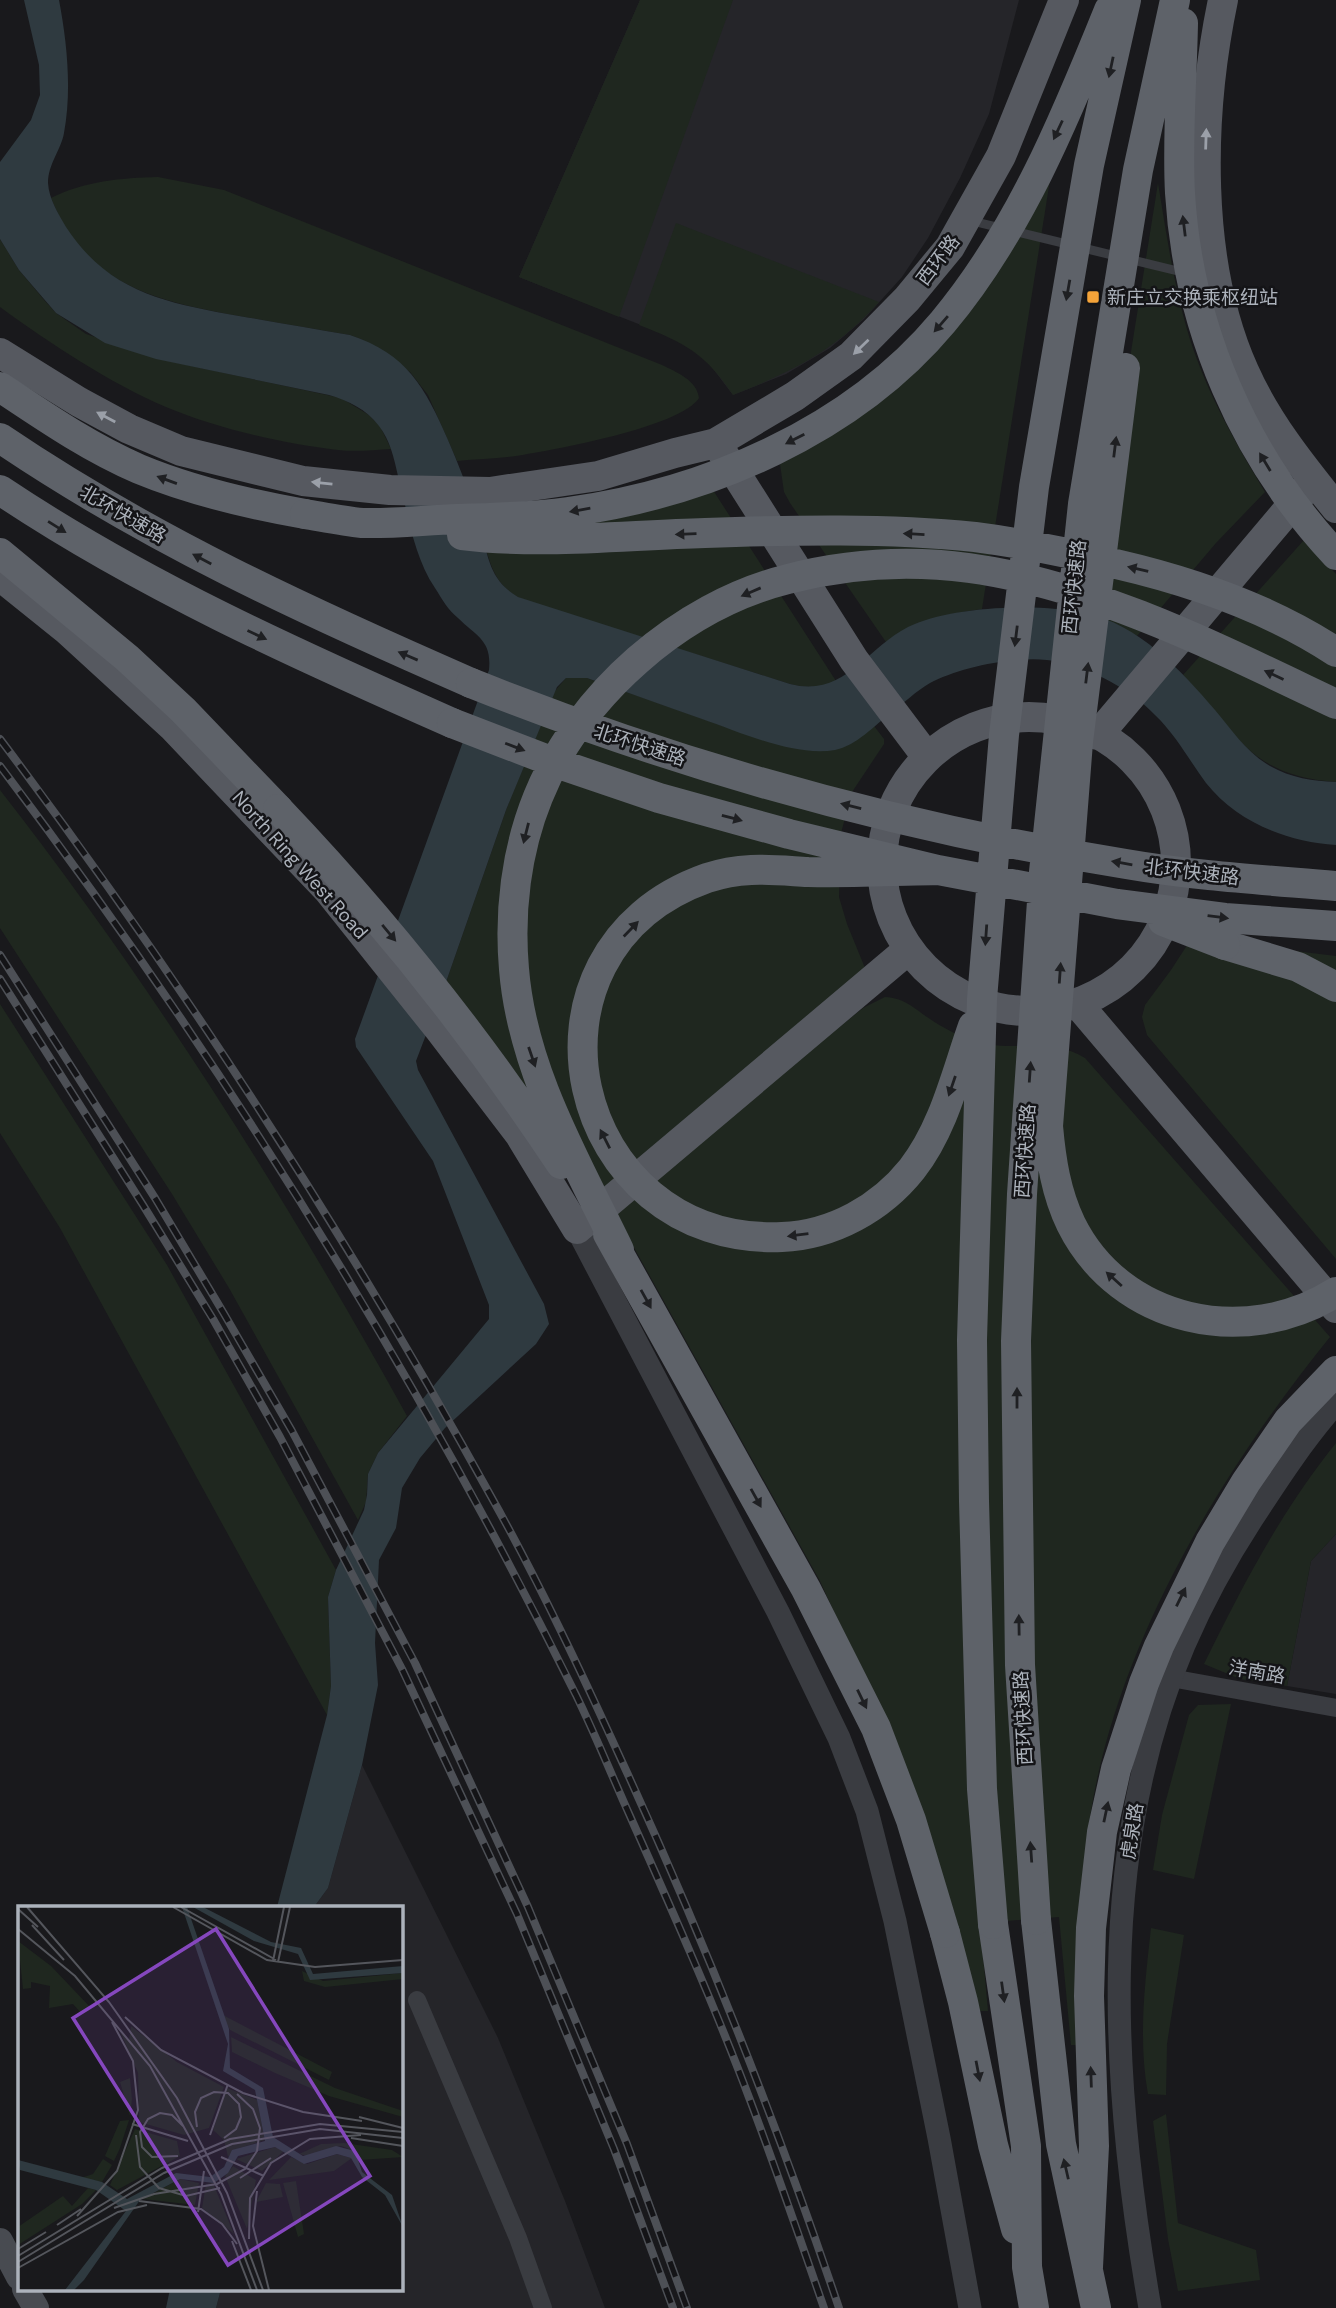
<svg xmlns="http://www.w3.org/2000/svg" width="1336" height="2308" viewBox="0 0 1336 2308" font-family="'DM Sans','Noto Sans SC',sans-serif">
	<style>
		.built { fill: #252529 }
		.green { fill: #1f271f }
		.water { fill: #2f3a40 }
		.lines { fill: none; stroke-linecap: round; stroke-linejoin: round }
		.service { stroke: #3a3c41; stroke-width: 9 }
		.minor { stroke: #3a3c41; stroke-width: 18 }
		.tertiary { stroke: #3a3c41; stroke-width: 23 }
		.secondary { stroke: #484b51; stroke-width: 26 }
		.primary { stroke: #565960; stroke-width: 30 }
		.trunk { stroke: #5e6269; stroke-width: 30 }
		.rail-casing { stroke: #4d5056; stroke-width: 8 }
		.rail { stroke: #141417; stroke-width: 5; stroke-dasharray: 16; stroke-linecap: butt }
		.trunk-bridge { stroke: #5e6269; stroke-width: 30 }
		.oneway { fill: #1f2023 }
		.oneway2 { fill: #9ba0a9 }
		.poi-dot { fill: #f4a339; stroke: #141417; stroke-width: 2.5 }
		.labels { text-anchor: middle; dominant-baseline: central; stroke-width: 5; stroke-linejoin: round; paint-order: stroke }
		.street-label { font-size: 19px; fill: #acb2bb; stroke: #141417 }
		.poi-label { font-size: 19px; fill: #acb2bb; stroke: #141417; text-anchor: start }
		.inset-road { fill: none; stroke: #54565c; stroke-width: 2 }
		.view { fill: #8547be; fill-opacity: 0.15; stroke: #8547be; stroke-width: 3.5 }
		.inset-edge { fill: none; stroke: #acb2bb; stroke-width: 3.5 }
	</style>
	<rect width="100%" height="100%" fill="#19191c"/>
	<!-- built -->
	<path class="built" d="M640,0H1019L989,114L960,178L928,238L902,277L864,319L830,348L786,374L733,395L708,362L693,349L669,336L519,277Z
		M1336,1534V1694L1287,1686L1311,1561Z
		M362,1765L498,2038L565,2201L605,2308H216L221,2289H401V1907H314L328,1888Z"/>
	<!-- green -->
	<path class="green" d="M640,0H733L619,317L519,277Z
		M1053,161L982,609C947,614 914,620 886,642L790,503L784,492L780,464L885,387Z
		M158,177L224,190L662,365C676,372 697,380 699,398C681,427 553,450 516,456C497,459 477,459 457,461L428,395L410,372L363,340L350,335C313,329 276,322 239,316C156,301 86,286 51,198C85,181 121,178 158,177Z
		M1158,183C1166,231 1173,280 1186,326C1203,386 1233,439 1265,492L1216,543L1137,636L1117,625L1089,614Z
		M676,223L879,302C835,351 793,371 733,395C705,353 685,343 639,325Z
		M0,239L19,270L45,301L56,313L86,334L164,360L341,398L369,415L380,426L391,449C374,450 355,452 338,450C284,444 215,428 166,407C111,384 48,342 0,307Z
		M711,487L836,681C821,689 806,688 790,684L526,601C493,588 489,560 481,529Z
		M1304,540L1336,574V782C1249,776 1236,732 1183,675Z
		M572,677L587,678L760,739L806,750L841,748L874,726L884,739V744L852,792L841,833L839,897L847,924L865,968L600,1193L445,985L506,810L554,692L566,678Z
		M0,790C153,986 287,1199 407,1416L378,1453L368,1474L366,1502L358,1520L229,1288L172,1194L0,928Z
		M1195,933L1279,949L1336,956V1259L1147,1035L1142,1017L1145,1005L1171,970Z
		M885,997C906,998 917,1011 933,1021C945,1029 960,1036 973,1041C1010,1053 1052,1037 1085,1058L1330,1337C1215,1479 1104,1664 1086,1849C1080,1914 1080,1980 1076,2045H1071L1059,1917L980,1923L988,2011H979L955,1914L916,1799L892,1740L820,1581L613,1210L863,1008Z
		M0,1004L167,1265L336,1570L328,1597L331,1686L327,1715L60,1228L0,1133Z
		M1336,1443V1534L1311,1561L1287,1686L1240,1679L1204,1664C1242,1587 1281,1511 1336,1443Z
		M1231,1704L1194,1879L1153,1870L1162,1815L1189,1715L1198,1705Z
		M1151,1928L1184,1935L1167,2044L1166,2095L1148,2094C1138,2040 1145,1982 1151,1928Z
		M1166,2114L1178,2223L1256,2250L1260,2280L1178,2291L1168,2239L1153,2121Z"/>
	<!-- water -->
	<path class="water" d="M24,0H59C67,42 72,90 64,133C61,150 48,164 48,183C49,199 58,213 66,227C109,293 167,303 239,316C276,322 313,329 350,335C407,354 425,387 448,440C460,468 471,496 479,525C489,556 488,579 518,597L790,684C844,698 864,650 908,627C951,606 1038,603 1085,613C1138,624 1181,670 1215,710C1232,730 1246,752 1270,766C1291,778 1313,781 1336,782V845C1287,842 1237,822 1206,783C1189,760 1176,735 1155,715C1129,688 1095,671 1059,662C1025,653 960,667 930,683C916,691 904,703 892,712C875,725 856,746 835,750C794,757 740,732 702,719C663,705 625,692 587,678H566L557,687L506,810L445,985L416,1061L418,1070L544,1304L549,1324L536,1344L445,1428L420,1458L402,1488L396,1528L379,1560L375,1643L378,1685L362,1765L328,1888L314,1907H277L327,1715L331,1686L328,1597L336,1570L364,1510L367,1495L368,1474L378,1453L489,1319V1305L433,1161L356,1047L355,1039L489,670C492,640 477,637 458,618C448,610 442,599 435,588C413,555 408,513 398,476C394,458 390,440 379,426C366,409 349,401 329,395L156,359L105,343L56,313L19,270L0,239V162L31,120L40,95L39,65Z
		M170,2289H221L216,2308H166Z"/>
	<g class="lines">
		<!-- service -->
		<path class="service" d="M972,221L1186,273"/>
		<!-- minor -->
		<path class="minor" d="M1171,1678L1336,1708
			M417,2000L518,2238L543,2308"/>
		<!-- tertiary -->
		<path class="tertiary" d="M577,1229L778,1612L839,1738L867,1811L895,1921L939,2138L970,2308
			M1150,2308C1112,2090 1095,1853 1184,1645C1203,1601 1226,1559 1252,1519C1278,1479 1304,1439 1336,1403"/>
		<!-- secondary -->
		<path class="secondary" d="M0,2241L19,2277
			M25,2289L36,2308"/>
		<!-- primary -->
		<path class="primary" d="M1223,0C1199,115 1195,262 1244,371C1266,421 1302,466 1336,508
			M0,353L79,402L129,429L181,451L303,481L390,490L490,492L598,476L675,453L716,443L795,396L851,356L907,299L950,247L1001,156L1064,0
			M719,447L854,660L927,757
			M0,576L66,629L173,727L328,890L439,1029L520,1135L577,1229L909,949
			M882 864a147 147 0 1 1 294 0a147 147 0 1 1-294 0Z
			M1098,735L1308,486
			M1077,1003L1336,1308"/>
		<!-- trunk -->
		<path class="trunk" d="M0,387C45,417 90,448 139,469C192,491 248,504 305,514
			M0,438C149,539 306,611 471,683
			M0,490C142,585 296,654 452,723
			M0,553L127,658L183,710L278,809
			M1225,945L1298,967L1336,987
			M1036,1920L1061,2144L1096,2308
			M993,1924L1026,2146L1027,2267L1034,2308
			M945,1933L963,2002L993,2145L1016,2229
			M1088,2267L1094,2146L1089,1996L1091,1928L1102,1832L1116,1769L1144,1683L1159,1646L1210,1542L1246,1482L1288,1421L1336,1371"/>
		<!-- rail casing -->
		<g class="rail-casing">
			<path id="rail" d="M0,739C182,981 347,1235 493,1500C541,1586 583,1676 624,1766C705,1942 777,2124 839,2308
				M0,766C220,1057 414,1368 576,1695C595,1734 612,1776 630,1816C672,1910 714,2004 750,2100C776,2169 800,2239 824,2308
				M0,955L155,1198L223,1312L292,1431L415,1663L528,1907L627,2144L687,2308
				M0,979L143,1205L213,1319L280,1437L402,1669L517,1914L614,2149L673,2308"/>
		</g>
		<!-- rail -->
		<use href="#rail" class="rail"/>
		<!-- trunk-bridge -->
		<path class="trunk-bridge" d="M1183,23C1182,80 1177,137 1180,193C1188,328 1244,457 1336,555
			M1125,368L1078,742L1048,1126C1051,1160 1056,1193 1071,1224C1120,1323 1246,1349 1336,1292
			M305,514C323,517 343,521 362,523C393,524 426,520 457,519C494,518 532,517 568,512C707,493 852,431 943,322C1019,231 1065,119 1109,10
			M462,535C542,545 625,535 705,533C795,530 886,528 975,537C1022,543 1070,553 1116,564C1194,582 1269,608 1336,652
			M471,683C682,767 901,828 1126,864C1195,876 1266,880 1336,886
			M452,723L556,763L659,798L789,834L938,870L1117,904L1225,918L1336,926
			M278,809C383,919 477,1037 561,1164
			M938,870C895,871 851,873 808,872C772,870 743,866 707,878C501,951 568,1246 782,1237C833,1235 881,1208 912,1169C944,1128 956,1074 973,1026
			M1163,921L1225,945
			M608,1234L806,1589L876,1728L911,1820L945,1933
			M619,1250C576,1161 522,1070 514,969C509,912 516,851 538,797C579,695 680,606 788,579C846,564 909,560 969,568C1095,585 1222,650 1336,704
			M1036,1920L1020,1665L1016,1341L1022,1194L1044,872L1083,504L1138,170L1175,0
			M993,1924L982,1789L974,1501L972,1340L982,999L1004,735L1034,487L1089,165L1126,0"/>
	</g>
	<!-- one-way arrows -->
	<defs><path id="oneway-solid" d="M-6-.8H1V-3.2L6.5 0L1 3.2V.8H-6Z" transform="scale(1.75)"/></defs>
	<g class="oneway">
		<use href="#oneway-solid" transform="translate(1111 67) rotate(102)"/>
		<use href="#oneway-solid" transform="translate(1058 130) rotate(115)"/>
		<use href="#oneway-solid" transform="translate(1184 226) rotate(-97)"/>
		<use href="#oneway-solid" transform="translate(1068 290) rotate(100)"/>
		<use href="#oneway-solid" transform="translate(941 324) rotate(131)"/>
		<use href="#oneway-solid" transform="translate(795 439) rotate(153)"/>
		<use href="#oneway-solid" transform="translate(1115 447) rotate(-83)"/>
		<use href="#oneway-solid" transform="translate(1265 462) rotate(-121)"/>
		<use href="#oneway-solid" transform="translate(167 480) rotate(-160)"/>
		<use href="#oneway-solid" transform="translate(580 510) rotate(170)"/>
		<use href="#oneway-solid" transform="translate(57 527) rotate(32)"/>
		<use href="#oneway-solid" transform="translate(686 534) rotate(178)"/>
		<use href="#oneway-solid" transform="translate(914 534) rotate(-177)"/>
		<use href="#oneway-solid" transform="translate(202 559) rotate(-152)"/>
		<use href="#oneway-solid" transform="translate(1138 569) rotate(-167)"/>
		<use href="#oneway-solid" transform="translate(751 592) rotate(157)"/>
		<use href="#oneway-solid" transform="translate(257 635) rotate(25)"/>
		<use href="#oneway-solid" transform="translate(1016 636) rotate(97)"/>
		<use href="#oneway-solid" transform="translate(408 656) rotate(-157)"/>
		<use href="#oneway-solid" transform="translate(1087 673) rotate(-83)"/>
		<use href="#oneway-solid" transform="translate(1274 675) rotate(-155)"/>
		<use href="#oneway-solid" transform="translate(515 747) rotate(21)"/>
		<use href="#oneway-solid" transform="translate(851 806) rotate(-166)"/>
		<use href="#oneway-solid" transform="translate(732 818) rotate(15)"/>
		<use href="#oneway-solid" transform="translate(526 833) rotate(104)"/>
		<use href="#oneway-solid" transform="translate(1122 863) rotate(-170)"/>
		<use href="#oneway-solid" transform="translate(1218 917) rotate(7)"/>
		<use href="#oneway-solid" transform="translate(631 929) rotate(-46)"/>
		<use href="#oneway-solid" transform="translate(389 933) rotate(50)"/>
		<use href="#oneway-solid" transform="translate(986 935) rotate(94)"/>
		<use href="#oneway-solid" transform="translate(1060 973) rotate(-86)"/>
		<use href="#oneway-solid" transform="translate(532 1057) rotate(71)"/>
		<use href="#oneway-solid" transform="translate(1030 1072) rotate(-86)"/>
		<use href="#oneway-solid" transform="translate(952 1086) rotate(109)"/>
		<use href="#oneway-solid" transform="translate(605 1139) rotate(-117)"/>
		<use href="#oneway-solid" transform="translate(798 1235) rotate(173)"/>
		<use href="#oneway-solid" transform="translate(1114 1279) rotate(-138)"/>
		<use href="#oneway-solid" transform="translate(646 1299) rotate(61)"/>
		<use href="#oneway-solid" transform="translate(1017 1398) rotate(-90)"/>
		<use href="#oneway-solid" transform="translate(756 1498) rotate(61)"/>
		<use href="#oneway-solid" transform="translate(1181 1597) rotate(-64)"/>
		<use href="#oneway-solid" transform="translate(1019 1625) rotate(-91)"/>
		<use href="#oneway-solid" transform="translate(862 1699) rotate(64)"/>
		<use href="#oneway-solid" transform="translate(1106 1812) rotate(-78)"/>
		<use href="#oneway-solid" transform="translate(1031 1852) rotate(-94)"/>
		<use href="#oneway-solid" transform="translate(1003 1992) rotate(82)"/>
		<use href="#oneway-solid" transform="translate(978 2071) rotate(79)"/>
		<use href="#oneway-solid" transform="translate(1091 2077) rotate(-92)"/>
		<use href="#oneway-solid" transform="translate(1066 2169) rotate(-103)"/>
	</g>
	<g class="oneway2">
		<use href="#oneway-solid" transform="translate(1206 139) rotate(-88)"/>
		<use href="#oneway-solid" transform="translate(861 347) rotate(136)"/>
		<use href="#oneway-solid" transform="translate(106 417) rotate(-152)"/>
		<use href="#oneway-solid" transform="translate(322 483) rotate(-174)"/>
	</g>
	<!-- markers -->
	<rect class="poi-dot" x="1086" y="290" width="14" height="14" rx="3.5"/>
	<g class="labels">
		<!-- street labels -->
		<g class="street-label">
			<text transform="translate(938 260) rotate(-53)">西环路</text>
			<text transform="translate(123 514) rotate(30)">北环快速路</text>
			<text transform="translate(1074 587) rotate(-84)">西环快速路</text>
			<text transform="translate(640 745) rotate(18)">北环快速路</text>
			<text transform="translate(300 865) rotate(48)">North Ring West Road</text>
			<text transform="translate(1192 872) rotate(7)">北环快速路</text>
			<text transform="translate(1025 1151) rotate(-86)">西环快速路</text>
			<text transform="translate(1257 1672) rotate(10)">洋南路</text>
			<text transform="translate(1023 1718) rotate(-93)">西环快速路</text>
			<text transform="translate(1132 1831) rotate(-81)">虎泉路</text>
		</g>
		<!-- poi labels -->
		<g class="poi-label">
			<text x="1107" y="297">新庄立交换乘枢纽站</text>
		</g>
	</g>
	<!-- overview -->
	<g transform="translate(18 1906)">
		<rect width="385" height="385" fill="#19191c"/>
		<path d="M0,35L33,60L72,101L64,108L55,98L31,102L32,80L13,76V82L5,83ZM284,65L305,75L385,67V73L307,81L286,75ZM203,108L314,166L311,174L212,124ZM113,120L159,156L206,181L191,222L166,229L121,216L120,167L101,123L111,135ZM213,131L317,182L385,205V211L311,190L257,167L214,146ZM112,172L114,193L112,210L102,176ZM209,182L239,194L247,234L216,244L210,251L206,234L195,224ZM111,214L102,242L96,255L87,250L102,215ZM117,223L159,235L162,250L99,284L92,279ZM326,237L374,244L385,251L342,254L337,245L323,240L289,250L281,248L303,238ZM257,241L266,245L244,265L218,253ZM319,248L334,252L316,265L251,274L273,251L289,258ZM85,253L94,259L84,276L63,272L75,268ZM215,260L238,274L229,323L207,270ZM162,273L181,277L177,299L125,293ZM278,275L286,328L280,331L265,277ZM195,277L216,328L184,302L188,278ZM248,277L262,278L265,291L238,296ZM70,282L78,284L64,298L0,339V321L45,290L54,300Z" fill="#1f271f"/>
		<path d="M164,1H169L211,123L212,162L245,182L255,231L285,250L318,240L337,245L344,266L374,289L385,321L367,289L344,271L333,252L319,248L286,258L257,241L220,250L210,267L196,277L162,273L122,294L66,374L56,384H47L108,305L78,284L2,264L0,254L84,276L109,293L158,267L192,271L206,261L214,244L247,235L237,184L205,165L210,138ZM175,1H185L253,36L283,42L295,68L385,60V67L292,74L280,48L236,35Z" fill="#2f3a40"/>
		<path class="inset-road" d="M9,1L91,96L159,192L209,287L245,384M155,1L249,54L297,61L385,54M163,1L258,54M0,3L20,21M14,19L46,54M0,23L57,70L132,160L203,288L239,384M255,55L266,1M260,56L272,1M107,111L143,144L225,187L285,206L344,215M341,211L385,222M114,218L170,235M179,221L177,206L183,192L196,186L210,187L221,198L223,211L218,223L206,232M118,229L122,261L141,282L168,290L202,282M192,229L210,178M333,232L385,240M160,250L134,251L124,241L122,226L130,213L142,207L154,209L165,220M203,251L246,270M222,272L253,252M239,285L235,320L251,384M121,295L183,303L204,318L219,338M96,302L136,288L199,278L227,263L239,245L242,222L235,203L219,188M180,306L186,265M59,310L99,265L120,204L115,155L94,116M39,319L63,303M231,333L232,292L253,257L292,233L343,229M214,335L233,384M0,343L28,326M0,350L144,262L212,233L302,218L385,226M0,356L146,267L214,238L302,223L385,232M0,362L100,306L129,299"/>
		<path class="view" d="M198,23L352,270L210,359L55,112Z"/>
		<rect width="385" height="385" class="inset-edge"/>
	</g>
</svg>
